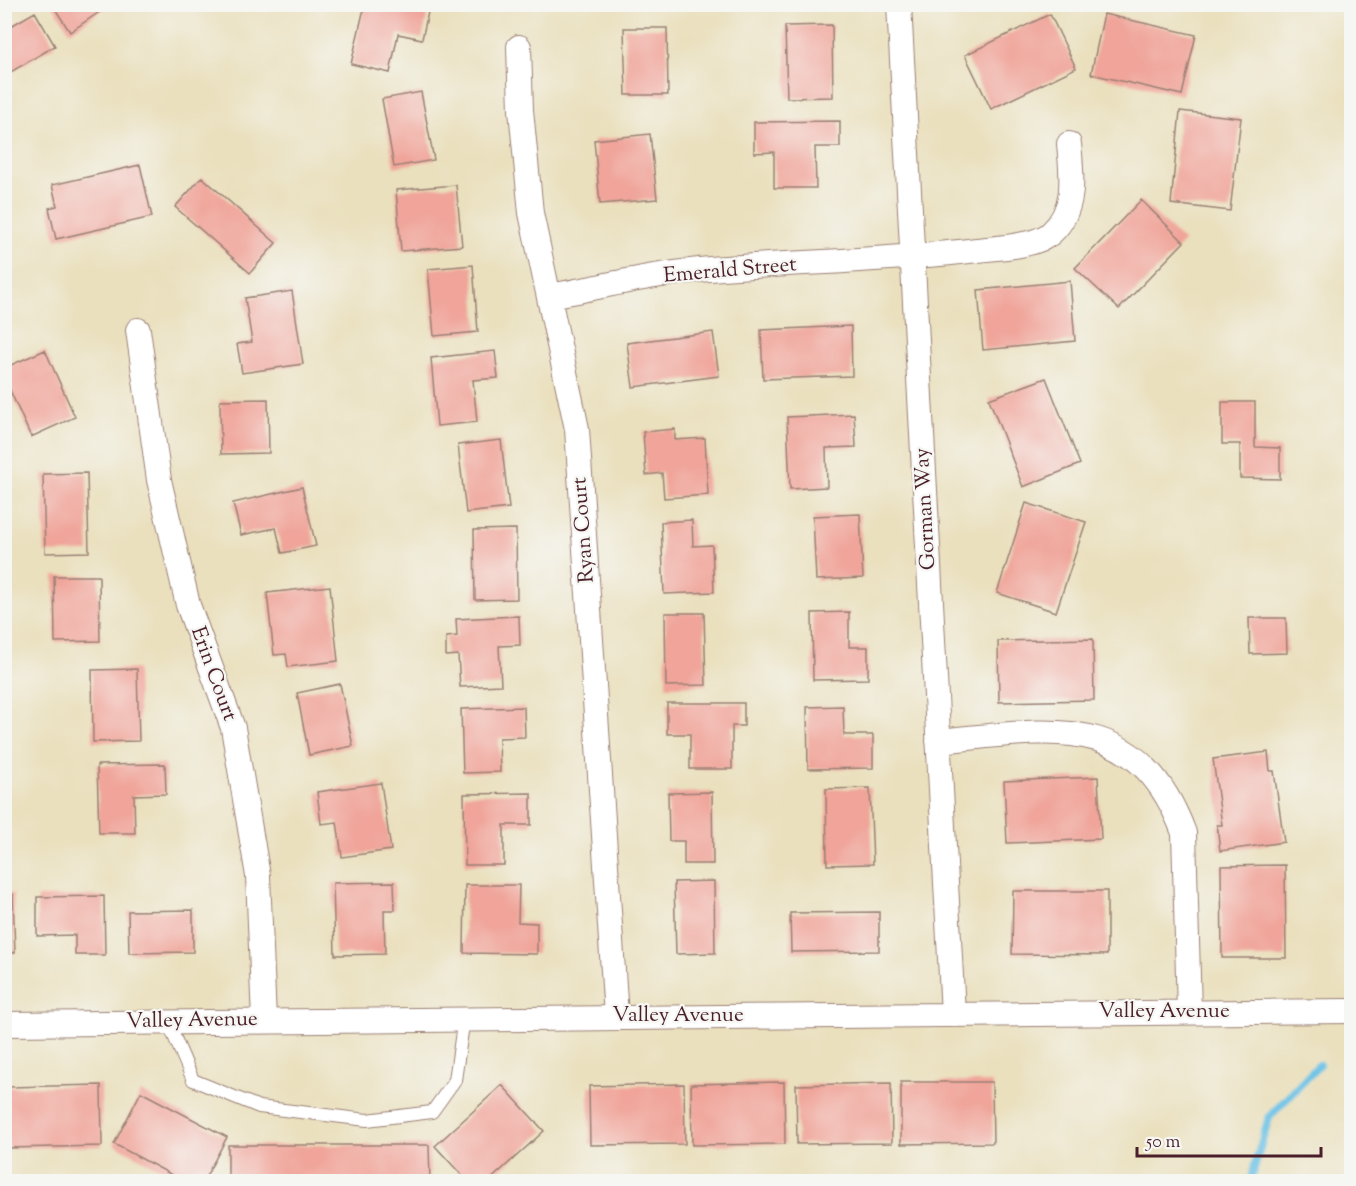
<svg xmlns="http://www.w3.org/2000/svg" width="1356" height="1186" viewBox="0 0 1356 1186" font-family="'Sorts Mill Goudy',serif">
	<style>
		.lines { fill: none; stroke-linecap: round; stroke-linejoin: round }
		.stream { stroke: #67c1e5; stroke-width: 8 }
		.building { fill: #f0a49a }
		.lane-casing { stroke: #9a8074; stroke-width: 14 }
		.street-casing { stroke: #9a8074; stroke-width: 26 }
		.lane { stroke: #fff; stroke-width: 12 }
		.street { stroke: #fff; stroke-width: 24 }
		.labels { text-anchor: middle; dominant-baseline: central; stroke-width: 4.5; stroke-linejoin: round; paint-order: stroke }
		.street-label { font-size: 21px; fill: #4a1f2b; stroke: #f6f6f2 }
	</style>
	<rect width="100%" height="100%" fill="#f6f6f2"/>
	<filter id="ink" filterUnits="userSpaceOnUse"><feTurbulence type="fractalNoise" baseFrequency=".0167" numOctaves="2"/><feDisplacementMap in="SourceGraphic" scale="12" xChannelSelector="R" yChannelSelector="G"/><feConvolveMatrix kernelMatrix="1 2 1 2 8 2 1 2 1" color-interpolation-filters="sRGB"/></filter>
	<filter id="wash" filterUnits="userSpaceOnUse"><feTurbulence type="fractalNoise" baseFrequency=".008" numOctaves="4" result="noise"/><feDisplacementMap in="SourceGraphic" scale="24" xChannelSelector="R" yChannelSelector="G"/><feGaussianBlur stdDeviation="1.35" result="paint"/><feColorMatrix in="noise" values="0 0 0 0 0 0 0 0 0 0 0 0 0 0 0 0 0 1.4 0 .05"/><feComposite in="paint" operator="in"/></filter>
	<g filter="url(#wash)">
		<rect width="100%" height="100%" fill="#eae0be"/>
		<g class="lines">
			<!-- stream -->
			<path class="stream" d="M1250,1182L1269,1117L1319,1065"/>
		</g>
		<g id="blocks">
			<!-- building -->
			<path class="building" d="M52,4H111L70,32Z
				M365,4H413L429,8L422,39L398,34L390,73L351,64Z
				M788,4H829V8L788,9Z
				M35,12L55,46L4,76V30Z
				M1050,14L1076,68L991,109L965,55Z
				M1104,14L1196,35L1182,95L1091,74Z
				M832,25L833,97L787,98L785,26Z
				M624,28H667L668,95H626Z
				M421,92L434,160L394,167L382,99Z
				M1180,111L1241,118L1230,211L1171,204Z
				M840,121V147H815L816,188H774V152L754,153V122Z
				M650,134L657,199L600,204L594,140Z
				M140,165L152,217L56,239L49,208L57,206L52,185Z
				M202,177L276,243L250,273L175,207Z
				M456,185L462,246L401,251L396,190Z
				M1141,200L1184,242L1119,309L1075,268Z
				M473,265L478,332L434,336L428,269Z
				M1070,281L1075,341L983,350L978,290Z
				M292,291L303,364L242,373L237,344L252,342L245,298Z
				M851,326L852,376L763,379L761,330Z
				M713,332L719,376L633,387L627,343Z
				M45,350L75,417L31,437L4,377V368Z
				M495,351L498,378L473,380L477,422L437,426L431,358Z
				M1046,378L1080,464L1023,487L989,399Z
				M268,399L269,453L221,454L220,400Z
				M1222,402H1255V447L1280,448V479L1240,478V444H1222Z
				M854,414L856,447L826,448L827,487L790,489L787,417Z
				M675,429V440L705,438L708,495L664,498L662,473L646,475L643,432Z
				M501,440L509,508L466,513L458,445Z
				M87,473L89,552L45,553L43,474Z
				M302,487L316,546L282,553L276,528L241,535L233,503Z
				M1026,503L1086,522L1056,612L997,593Z
				M860,514L863,578L816,580L813,516Z
				M692,520L693,546L712,545L714,592L664,594L661,522Z
				M516,529L517,599L475,600L474,530Z
				M54,576H99L100,641L55,642Z
				M330,586L338,661L288,667L286,654L274,655L267,593Z
				M849,612V647H868V679L813,680L812,613Z
				M665,613H704L706,685L666,686Z
				M519,616L520,645L499,646L501,685L460,687L458,655L446,656V637L457,636L456,619Z
				M1249,618H1286L1287,653L1250,654Z
				M1093,639L1094,700L999,702L998,641Z
				M137,669L139,741L93,742L92,670Z
				M340,684L353,746L309,755L297,693Z
				M667,703H744V726H732V769H690V734H667Z
				M843,706L844,735H873V768L808,769L807,707Z
				M524,707L525,737L499,738L500,772L463,773L461,709Z
				M1268,752L1270,771H1274L1284,842L1220,851L1217,825H1222L1213,759Z
				M165,764L166,794L134,795L135,833H99L97,765Z
				M1098,777L1101,839L1007,843L1004,781Z
				M381,783L391,850L342,857L337,822L321,824L317,792Z
				M870,788L873,864L827,865L826,789Z
				M712,792L713,864H684V841H669L668,793Z
				M531,793V825H504V865H465L464,794Z
				M1285,865L1286,958H1222L1221,866Z
				M714,881L715,953L676,954L674,882Z
				M394,882L395,910H384L385,954L335,955L333,883Z
				M465,885H519L518,922L537,923V954L464,953Z
				M1013,891H1107V955L1012,954Z
				M4,894H13L15,953H4Z
				M104,896L105,955H75V935L37,936V897Z
				M193,910V952L129,953L128,911Z
				M879,912V951L791,952L790,913Z
				M784,1082L785,1144L692,1145L691,1084Z
				M901,1082H992L993,1143L901,1144Z
				M891,1083L892,1143L797,1144L796,1085Z
				M684,1084L685,1144L590,1145L589,1086Z
				M101,1085L102,1146L8,1148L7,1087Z
				M502,1085L544,1131L488,1182H468L435,1146Z
				M141,1092L227,1137L203,1182H185L114,1144Z
				M228,1145H429L430,1182H228Z"/>
		</g>
	</g>
	<g filter="url(#ink)">
		<use href="#blocks" fill-opacity="0" stroke="#9a8074" stroke-width="1.5"/>
		<g class="lines">
			<!-- lane casing -->
			<g class="lane-casing">
				<path id="lane" d="M168,1022L193,1080L259,1107L367,1120L432,1112L455,1080L464,1018"/>
			</g>
			<!-- street casing -->
			<g class="street-casing">
				<path id="street" d="M899,4L953,1014
					M519,47L521,110L531,213L577,429L616,1016
					M549,296C602,287 656,273 710,269C799,262 888,261 977,250C997,248 1037,246 1051,233C1077,209 1072,175 1069,144
					M138,330L159,480L188,605L233,728L258,876L264,1020
					M938,741C1048,731 1137,707 1184,833L1189,1012
					M4,1024L1352,1011"/>
			</g>
			<!-- lane -->
			<use href="#lane" class="lane"/>
			<!-- street -->
			<use href="#street" class="street"/>
		</g>
	</g>
	<g class="labels">
		<!-- street labels -->
		<g class="street-label">
			<text transform="translate(730 271) rotate(-5)">Emerald Street</text>
			<text transform="translate(926 509) rotate(-93)">Gorman Way</text>
			<text transform="translate(584 530) rotate(-94)">Ryan Court</text>
			<text transform="translate(213 674) rotate(70)">Erin Court</text>
			<text x="1164" y="1012">Valley Avenue</text>
			<text x="678" y="1016">Valley Avenue</text>
			<text transform="translate(192 1021) rotate(-1)">Valley Avenue</text>
		</g>
	</g>
	<!-- margin -->
	<rect width="1356" height="1186" fill="none" stroke="#f6f6f2" stroke-width="24"/>
	<!-- scale -->
	<path d="M1137 1147v9h184v-9" fill="none" stroke="#4a1f2b" stroke-width="3"/>
	<text x="1146" y="1147" font-size="18" fill="#4a1f2b" stroke="#f6f6f2" stroke-width="4.5" paint-order="stroke">50 m</text>
</svg>
